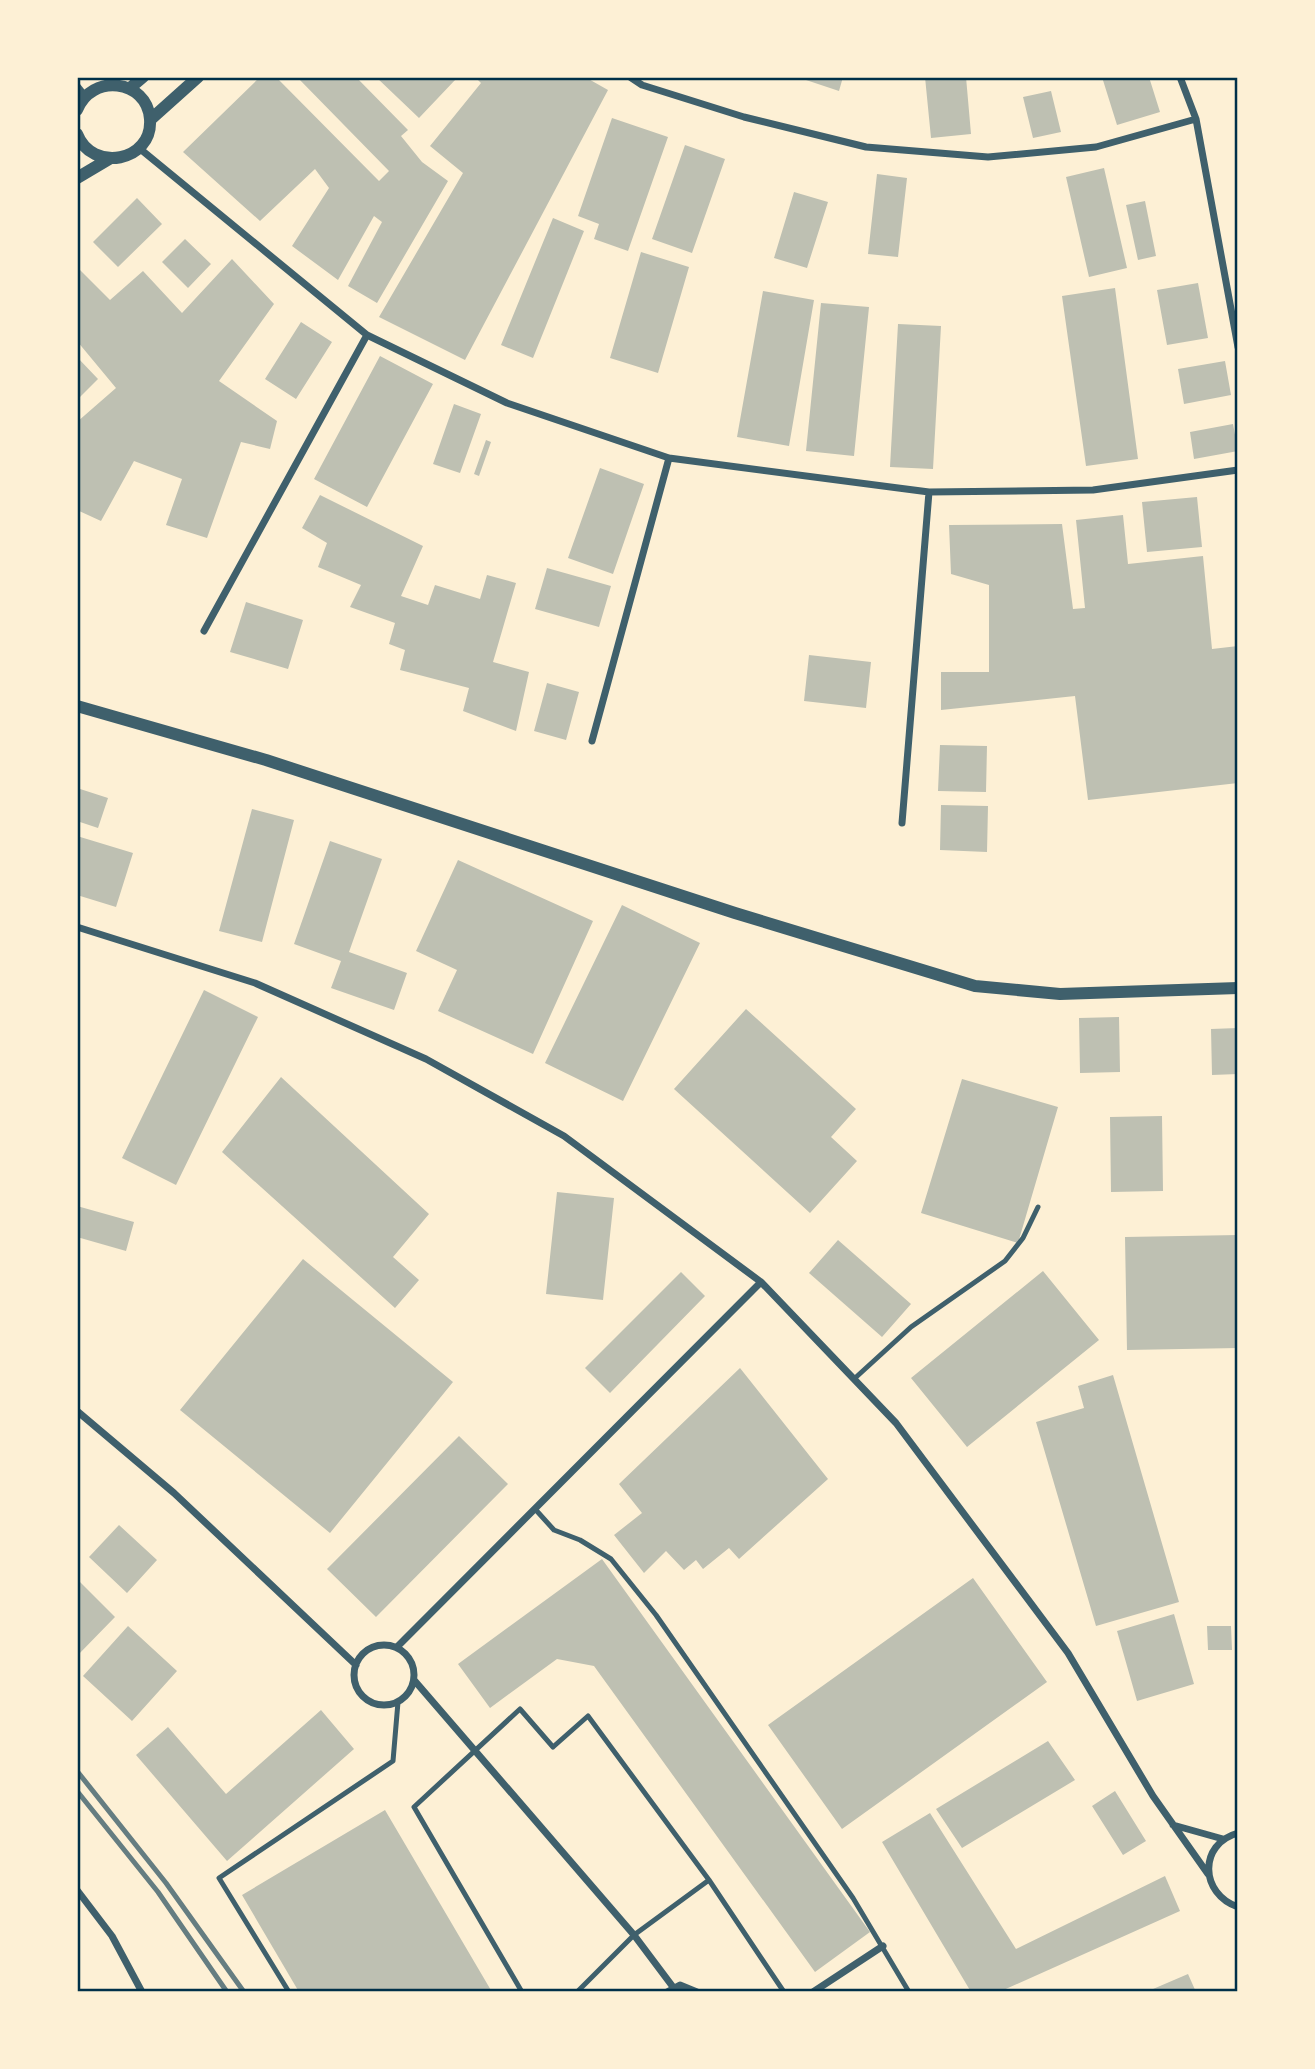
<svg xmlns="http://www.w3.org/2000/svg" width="1315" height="2069" viewBox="0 0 1315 2069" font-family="'Alegreya Sans',sans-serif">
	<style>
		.building { fill: #bec0b2 }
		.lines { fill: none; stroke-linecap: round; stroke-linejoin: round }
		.service { stroke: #3f606c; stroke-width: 5 }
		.minor { stroke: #3f606c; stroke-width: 7 }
		.tertiary { stroke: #3f606c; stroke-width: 12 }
		.rail { stroke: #657d81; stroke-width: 5 }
		.neatline { fill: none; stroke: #003049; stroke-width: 2.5 }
	</style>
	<rect width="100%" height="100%" fill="#fdf0d5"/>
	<!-- building -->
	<path class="building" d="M260,77H276L379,181L389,171L297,77H356L408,130L401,136L422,162L448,181L377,303L348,286L382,222L374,216L338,280L292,246L329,188L315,169L260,221L183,152Z
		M376,77H454L456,79L419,118Z
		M475,77H585L608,90L465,360L379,317L463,173L430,146L481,83Z
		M797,77H843L839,91Z
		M925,77H966L971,134L931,138Z
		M1102,77H1149L1160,112L1117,125Z
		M1051,91L1061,132L1033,138L1023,97Z
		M612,118L668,137L628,251L594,239L599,224L578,216Z
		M685,145L725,159L692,253L652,239Z
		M1104,168L1127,268L1089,277L1066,177Z
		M877,174L907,178L898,257L868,254Z
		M794,192L828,202L807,268L774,258Z
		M137,198L162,224L118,267L93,242Z
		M1145,201L1156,256L1138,260L1126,205Z
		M553,218L584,231L533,358L501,345Z
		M185,239L211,264L188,288L162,262Z
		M641,252L689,267L658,373L610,358Z
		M232,259L274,304L219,381L277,421L270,449L241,442L207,538L166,525L182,479L134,461L101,521L77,510V422L116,388L77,341V267L110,300L143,271L182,313Z
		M1198,283L1208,338L1167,345L1157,290Z
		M1115,288L1138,459L1086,466L1062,296Z
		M763,291L814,300L789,446L737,437Z
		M821,303L869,307L854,456L806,451Z
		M301,322L332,342L296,399L265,379Z
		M898,324L941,326L933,469L890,467Z
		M380,356L433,384L367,507L314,479Z
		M77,357L98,379L77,400Z
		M1225,361L1231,395L1184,404L1178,369Z
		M454,404L481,414L460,473L433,464Z
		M1233,424L1238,451L1194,459L1190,432Z
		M486,440L491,442L479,476L474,474Z
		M600,468L644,484L613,574L568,558Z
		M320,495L423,546L401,596L428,605L435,585L480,599L487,575L516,583L493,662L529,672L516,731L463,711L469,688L400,670L405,650L389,644L395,623L350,607L361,585L318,567L327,543L302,528Z
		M1197,497L1202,547L1147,552L1142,502Z
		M1123,515L1128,564L1203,556L1212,649L1238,646V783L1088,800L1075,696L941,710V672H989V585L951,574L949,525L1062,524L1073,609L1085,608L1076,520Z
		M547,568L611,586L599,627L535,609Z
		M246,602L303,620L288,669L230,652Z
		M809,655L871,662L866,708L804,701Z
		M547,683L579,692L566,740L534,731Z
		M940,745L987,746L986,792L938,791Z
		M77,788L108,798L98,828L77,821Z
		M941,805L988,806L987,852L940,850Z
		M252,809L294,820L262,942L219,931Z
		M77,836L133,853L116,907L77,895Z
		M330,841L382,859L349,952L407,973L394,1010L331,988L341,961L294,944Z
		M458,860L593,921L533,1054L438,1011L457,970L416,951Z
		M622,905L700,943L623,1101L545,1063Z
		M204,990L258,1017L176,1185L122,1158Z
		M746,1009L856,1109L831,1137L857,1161L810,1213L674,1089Z
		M1119,1017L1120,1072L1080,1073L1079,1018Z
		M1238,1028V1074L1212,1075L1211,1029Z
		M281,1077L429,1214L393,1257L419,1280L395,1308L222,1152Z
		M962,1079L1058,1107L1018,1243L921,1213Z
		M1162,1116L1163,1191L1111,1192L1110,1117Z
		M557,1192L614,1198L603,1300L546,1294Z
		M77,1206L134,1222L126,1251L77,1237Z
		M1238,1235V1348L1127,1350L1125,1237Z
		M838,1240L911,1304L882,1337L809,1273Z
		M303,1259L453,1382L330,1533L180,1410Z
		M1043,1271L1099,1340L967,1447L911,1378Z
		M681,1272L705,1296L610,1393L585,1368Z
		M740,1368L828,1479L739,1559L729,1548L703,1569L696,1560L684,1570L666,1551L644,1573L614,1535L642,1513L619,1484Z
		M1113,1375L1179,1602L1096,1626L1036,1422L1084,1408L1078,1386Z
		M459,1436L508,1484L376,1617L327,1569Z
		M119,1525L157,1560L127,1593L89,1557Z
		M602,1559L870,1932L815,1972L594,1666L557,1659L490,1708L458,1664Z
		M973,1578L1047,1682L842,1829L768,1725Z
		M77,1579L115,1617L77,1656Z
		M1174,1614L1194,1684L1137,1701L1117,1631Z
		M128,1626L177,1671L132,1721L83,1676Z
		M1207,1626H1231L1232,1650H1208Z
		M321,1710L354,1749L227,1861L136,1755L168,1727L226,1794Z
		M1048,1741L1075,1780L962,1848L936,1809Z
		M1115,1791L1146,1841L1123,1855L1092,1806Z
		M385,1810L492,1992H299L242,1895Z
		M930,1813L1016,1949L1165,1876L1180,1911L999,1992H971L882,1842Z
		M1188,1974L1196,1992H1146Z"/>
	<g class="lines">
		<!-- service -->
		<path class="service" d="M854,1379L911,1327L1005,1261L1023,1238L1038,1207
			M535,1509L554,1530L580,1540L611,1559L656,1615L853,1898L909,1992
			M289,1992L219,1878L393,1761L398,1702
			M522,1992L414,1807L520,1709L553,1747L588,1716L709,1880
			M577,1992L634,1935L709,1880L784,1992"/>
		<!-- minor -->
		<path class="minor" d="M630,77L642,85L744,117L866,147L988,157L1096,147L1196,119
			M1180,77L1196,119L1238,347
			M77,86L85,96
			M139,148L367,335L507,403L669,458L929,492L1093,490L1238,470
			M204,631L367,335
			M592,741L669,458
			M902,823L929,492
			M77,927L255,983L426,1059L564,1136L761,1282L896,1423L1068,1653L1153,1796L1208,1874
			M77,1411L174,1493L356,1665
			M354 1675a30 30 0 1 1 60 0a30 30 0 1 1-60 0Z
			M397,1647L761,1282
			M414,1680L634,1935L673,1987
			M1173,1825L1223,1839
			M1238,1833C1198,1844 1200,1894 1238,1907
			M77,1890L112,1936L142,1992
			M667,1992L680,1985L697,1992
			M813,1992L883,1946"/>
		<!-- tertiary -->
		<path class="tertiary" d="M130,88L143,77
			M77,110C91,73 147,79 150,119C153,162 92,173 77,134
			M150,120L198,77
			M77,178L109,159
			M77,706L266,760L735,913L975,986L1060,994L1238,988"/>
		<!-- rail -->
		<path class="rail" d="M77,1771L166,1883L244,1992
			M77,1791L158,1892L227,1992"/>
	</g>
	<!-- border -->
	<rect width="1315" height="2069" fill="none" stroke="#fdf0d5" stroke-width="158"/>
	<rect x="79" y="79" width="1157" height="1911" class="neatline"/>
</svg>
